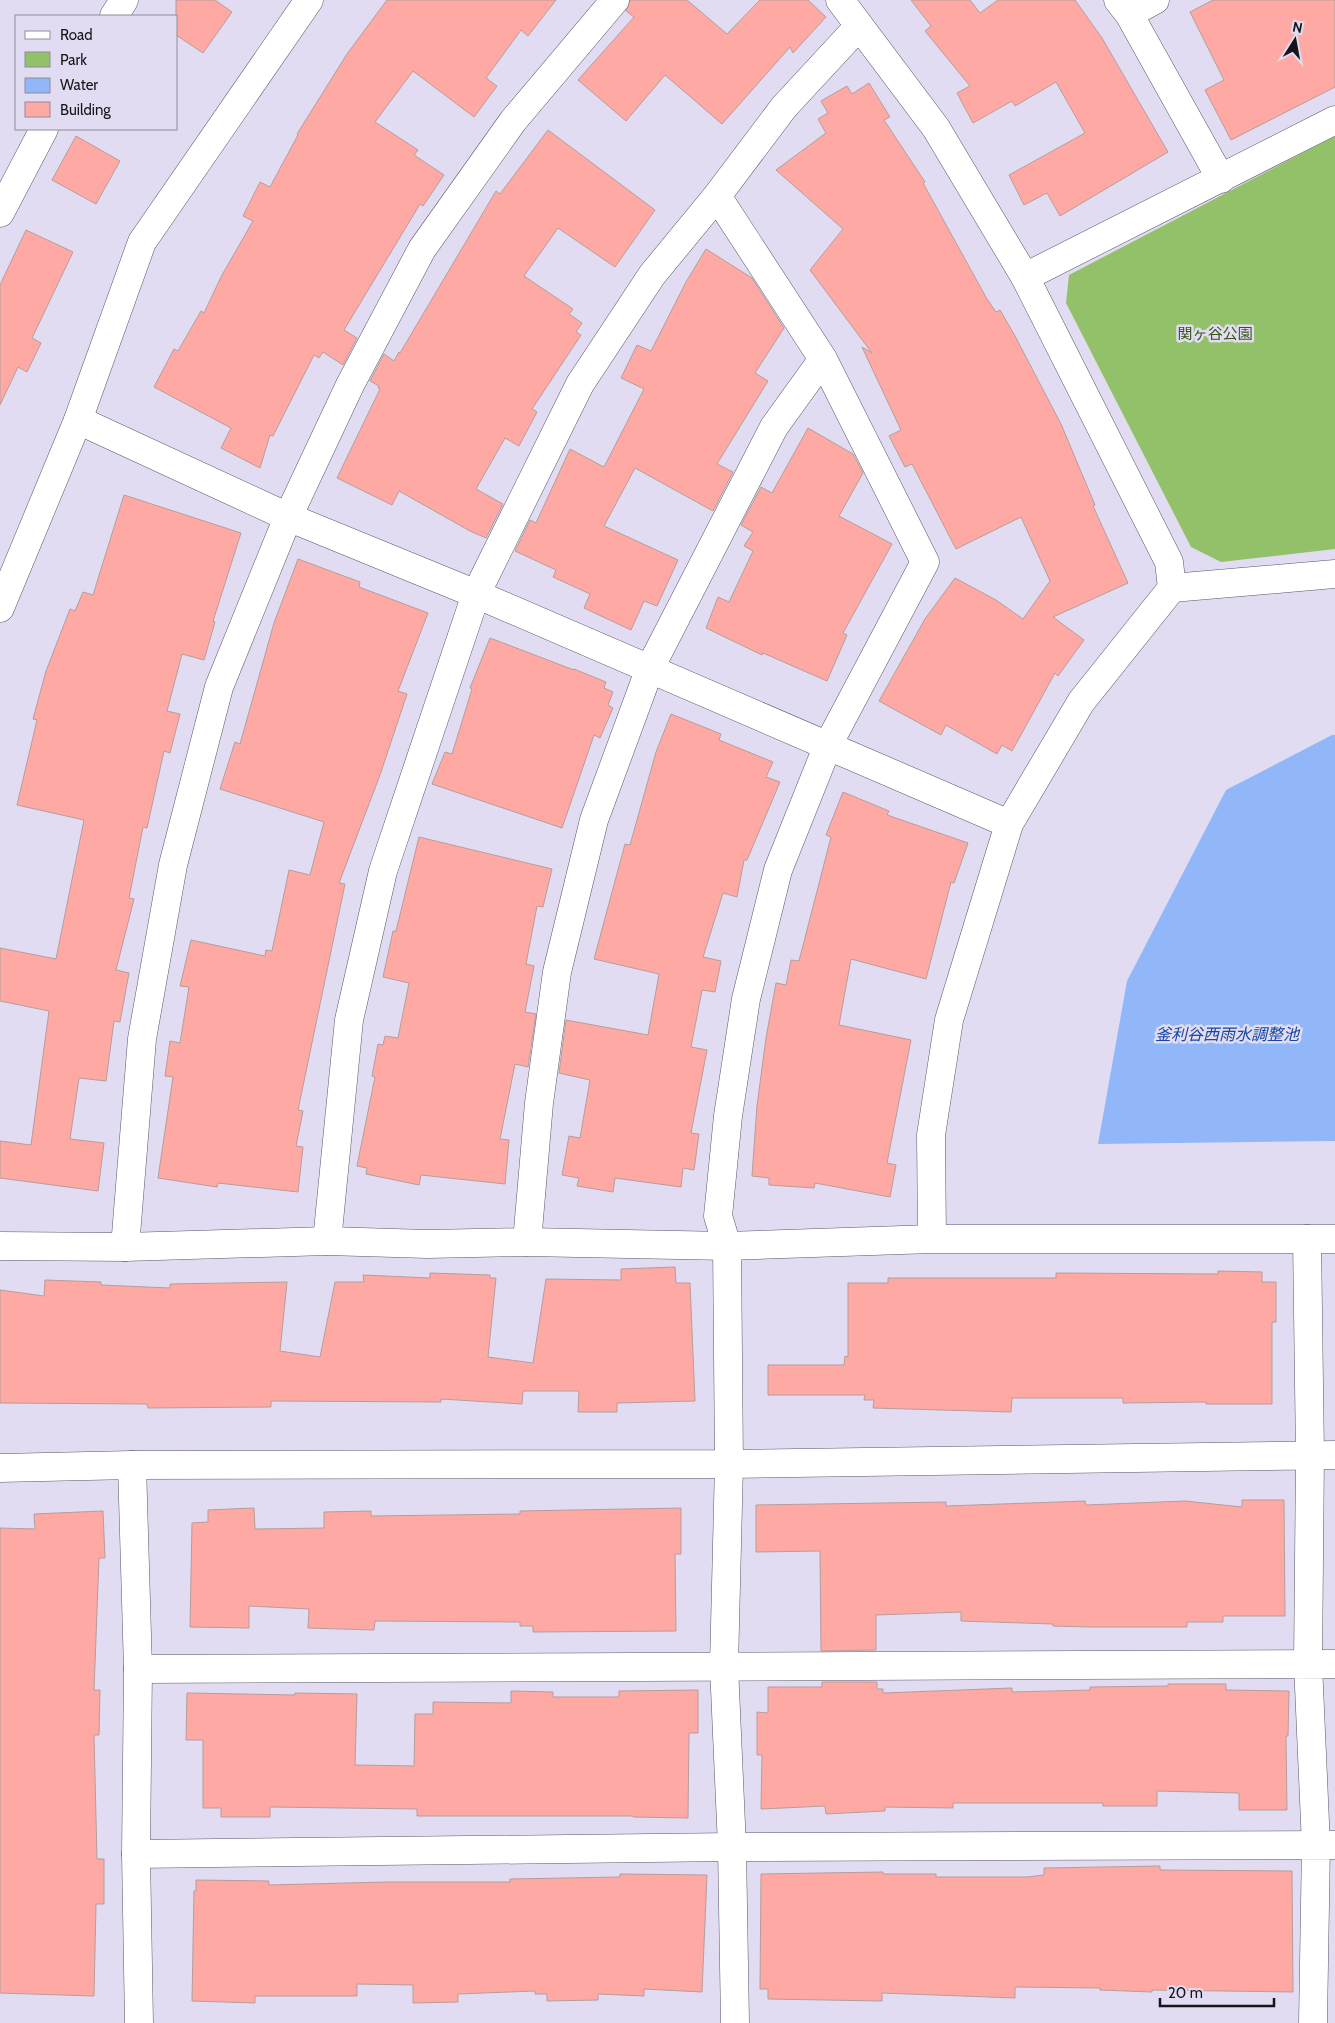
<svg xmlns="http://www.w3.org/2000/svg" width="1335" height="2023" viewBox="0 0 1335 2023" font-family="Cabin,'Noto Sans JP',sans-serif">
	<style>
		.green { fill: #92c169 }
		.water { fill: #92b7f8 }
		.building { fill: #ffa9a4; stroke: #b69d9b }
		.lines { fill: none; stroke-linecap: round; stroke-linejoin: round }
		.minor-casing { stroke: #595668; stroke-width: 29 }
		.tertiary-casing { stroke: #595668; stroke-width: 29 }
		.minor { stroke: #fff; stroke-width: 28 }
		.tertiary { stroke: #fff; stroke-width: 28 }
		.labels { text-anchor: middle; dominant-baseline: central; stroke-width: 5; stroke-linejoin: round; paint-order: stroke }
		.park-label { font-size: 15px; fill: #375518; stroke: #e1dcf2 }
		.water-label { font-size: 16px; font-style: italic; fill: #1647a2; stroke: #e1dcf2 }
	</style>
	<rect width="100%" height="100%" fill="#e1dcf2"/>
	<!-- green -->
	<path class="green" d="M1335,136V549L1221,562L1191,547L1066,303L1069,275Z"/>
	<!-- water -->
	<path class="water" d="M1332,735H1335V1141L1098,1144L1127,981L1226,790Z"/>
	<!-- building -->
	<path class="building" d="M176,0H215L232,12L203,53L176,35Z
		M387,0H556L528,36L521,30L486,78L497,86L474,117L413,71L375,122L418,150L414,155L444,175L423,206L420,204L344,330L357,338L343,365L323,352L319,358L314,355L273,436L270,435L260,468L221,448L231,428L154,387L174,349L178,351L201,311L204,313L222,275L253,221L243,216L260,182L270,187L298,135L297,134L347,54Z
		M630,0H687L727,34L760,0H808L826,17L793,53L790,47L722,124L665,75L626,121L578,80L634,17L626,11Z
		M911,0H970L980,13L998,0H1075L1102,38L1168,152L1060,216L1047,193L1024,205L1009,175L1085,133L1056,82L1015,106L1012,101L973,123L957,93L970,86L925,31L931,26Z
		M1213,0H1335V87L1231,140L1205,90L1224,80L1190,12Z
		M869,83L890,117L884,120L925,182L923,183L987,299L996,312L1000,310L1015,336L1061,424L1095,505L1093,506L1128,583L1053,617L1084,640L1058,676L1055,673L1012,751L1002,745L997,754L946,725L941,735L879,701L925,619L955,578L996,600L1023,619L1050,581L1021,517L956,549L912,464L905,467L889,436L901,430L862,347L872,353L810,270L843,229L776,170L826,133L818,119L828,113L821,101L847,86L852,94Z
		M548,130L655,210L615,267L558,228L524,276L573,309L569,314L582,323L576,332L581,335L532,409L537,412L519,446L505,438L476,489L503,504L486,538L470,531L399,491L392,505L337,478L380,389L378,388L379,386L370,381L384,354L394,361L399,352L400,353L496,191L500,194Z
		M76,136L120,161L96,204L52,180Z
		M26,230L73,252L32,338L41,343L27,372L18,367L0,405V285Z
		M706,249L752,278L784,328L755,373L768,381L717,464L733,472L713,511L635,468L604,526L678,560L657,606L644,601L631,630L584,608L590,594L553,577L556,570L515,551L530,520L536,523L570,449L604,467L644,389L621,378L637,345L651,351L686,282Z
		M808,428L853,454L863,473L839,516L892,544L843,633L847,635L827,681L763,653L762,655L706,628L718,597L729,602L753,551L744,546L753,532L741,525L761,487L772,493Z
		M124,495L241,533L213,621L215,622L204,660L182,654L167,711L180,714L170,753L164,751L147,828L143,827L129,898L134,899L116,970L129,973L120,1022L114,1021L106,1081L79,1078L70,1139L104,1143L98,1191L0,1178V1141L31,1145L49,1011L0,1001V948L56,959L84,820L17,805L37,720L33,719L46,671L70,609L75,611L83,592L93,595Z
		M298,559L360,582L359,587L428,613L398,691L407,694L380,775L339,883L345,884L298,1110L303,1111L296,1146L303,1147L298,1192L218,1183L217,1187L158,1178L173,1077L165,1076L170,1041L180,1043L189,987L180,986L191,940L265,956L266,950L272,951L289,870L310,875L324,822L220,789L235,742L240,744L274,623Z
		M490,638L574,670V669L606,682L604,688L613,692L608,705L613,708L600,738L594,735L562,828L432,784L445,752L452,754L472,689L470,688Z
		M671,714L721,734L719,740L773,762L766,777L780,782L747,860H744L737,897L723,893L703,957L721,961L715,992L702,990L691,1047L707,1050L691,1133L699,1134L694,1170L683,1168L681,1187L615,1178L613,1192L577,1186L579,1178L562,1175L569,1136L580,1138L590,1080L559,1073L566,1020L648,1035L659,974L594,959L625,844L630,845L656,752Z
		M843,792L889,811L887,815L968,843L954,883L951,882L926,979L851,959L839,1025L911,1040L887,1163L896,1165L890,1197L815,1183L814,1188L769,1185V1178L752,1176L757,1106L766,1038L776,983L786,985L791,960L799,961L831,837L826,835Z
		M419,837L552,869L543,907L537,906L526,964L534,966L525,1012L536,1014L528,1067L515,1064L500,1139L509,1140L505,1184L421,1175L419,1185L366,1174L367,1168L357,1166L375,1077L372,1076L378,1044L383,1045L385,1036L398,1038L409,983L383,977L393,931H396Z
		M675,1267L676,1283H690L695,1401L617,1403V1412H578L579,1391H523L522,1404L441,1399V1402L271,1401V1407L148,1408L147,1404L0,1403V1290L44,1296L45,1280L101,1282V1285L170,1288V1284L287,1282L280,1351L320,1357L335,1282H364L363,1275L430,1278V1273L490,1275V1278H496L488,1357L533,1363L546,1279L621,1280V1269Z
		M1218,1271L1262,1272V1282H1276V1322H1272V1404H1206V1402L1123,1403V1398H1012L1011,1412L873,1408L874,1400H864L865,1395H768V1365H844L845,1356L848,1357V1283H888V1278H1056V1273L1218,1274Z
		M1242,1500H1284L1285,1616H1223V1622H1187V1627H1089L1053,1626V1624L961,1621V1612L876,1615V1650L821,1651L820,1551L756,1552V1505L946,1502V1506L1085,1501L1086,1505L1185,1501L1242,1507Z
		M254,1508L255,1529L324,1528V1512L371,1511V1516L520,1514V1511L681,1508V1554H675L676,1631L533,1632V1626H520V1622L375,1621L374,1630L308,1628L309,1609L249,1606V1628L190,1627L192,1523L208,1522V1510Z
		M103,1511L105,1558H99L94,1690H100L99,1735H94L97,1859H104V1904H96L94,1996L0,1993V1528L35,1529L34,1514Z
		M822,1682H877V1689H883V1693L1012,1688V1692L1090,1690V1687L1168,1686V1684H1226V1690L1289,1691L1288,1736H1286L1287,1810H1239V1793L1157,1791V1806H1103V1803H953V1808L885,1807V1811L826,1814L825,1806L761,1809L762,1755H757V1712L768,1713V1687H822Z
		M698,1690V1733H689L688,1818L633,1817V1816H417V1809L270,1807V1817H221V1808H203V1740H186L187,1693L295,1695V1693L357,1694L355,1765L414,1766L415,1714H433V1702L511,1703V1691L553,1692V1697H619V1691Z
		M1160,1866V1870L1292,1871L1293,1992L1152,1990V1992L1100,1990V1988L1015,1987V1998L882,1993V2001L768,1999V1989H760L761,1874L883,1872V1874H936V1877H1027L1044,1875V1868Z
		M620,1874L707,1875L702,1992L644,1989V1996L598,1994V2000L547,2001V1994H535V1991L458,1994V2002L413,2003V1985L357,1984V1996H255V2003L192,2001L194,1891H196V1880L269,1881V1885L386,1882H510V1879L620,1877Z"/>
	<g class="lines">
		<!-- minor casing -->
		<g class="minor-casing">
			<path id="minor" d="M1118,0L1129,14L1221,179
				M1129,14L1155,0
				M114,16L124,0
				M717,196L823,359L925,562L828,745L778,870L746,999L728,1116L718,1216L727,1246L729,1464
				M0,213L44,129
				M1025,277L1335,120
				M78,420L288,517L476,594L1009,824
				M1172,588L1335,574
				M1307,1239L1310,1455L1308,1664L1316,1845L1313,2023
				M327,1241L349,1020L383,871L476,594L580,384L652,275L717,196L784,107L859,26
				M527,1242L539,1103L557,972L594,820L650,668L774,427L823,359
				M125,1247L142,1039L173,865L219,687L288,517L350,385L422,249L513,121L615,0
				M0,1468L132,1465L729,1464L1335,1455
				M138,1669L1335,1664
				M136,1854L732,1847L1335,1845"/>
		</g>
		<!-- tertiary casing -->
		<g class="tertiary-casing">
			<path id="tertiary" d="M840,0L936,128L1025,277L1169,562L1172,588L1081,702L1009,824L949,1020L931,1135L932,1239
				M0,608L78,420L142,242L309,0
				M0,1246L125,1247L327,1241L428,1244L527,1242L727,1246L932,1239H1335
				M729,1464L724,1666L732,1847L735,2023
				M132,1465L138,1669L136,1854L139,2023"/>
		</g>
		<!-- minor -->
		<use href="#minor" class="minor"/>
		<!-- tertiary -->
		<use href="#tertiary" class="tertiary"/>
	</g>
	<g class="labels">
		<!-- park labels -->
		<g class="park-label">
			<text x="1215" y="334">関ヶ谷公園</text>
		</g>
		<!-- water labels -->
		<g class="water-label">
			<text x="1227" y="1034">釜利谷西雨水調整池</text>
		</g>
	</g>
	<!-- legend -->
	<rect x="15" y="15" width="162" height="115" fill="#e1dcf2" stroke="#908c9c"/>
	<rect x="25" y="31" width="25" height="8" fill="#ffffff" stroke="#908c9c"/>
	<text x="60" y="40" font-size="15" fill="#17151c">Road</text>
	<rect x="25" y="52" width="25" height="15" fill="#92c169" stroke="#908c9c"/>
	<text x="60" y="65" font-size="15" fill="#17151c">Park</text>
	<rect x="25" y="78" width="25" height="15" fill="#92b7f8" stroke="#908c9c"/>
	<text x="60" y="90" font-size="15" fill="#17151c">Water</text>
	<rect x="25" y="102" width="25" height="15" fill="#ffa9a4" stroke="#908c9c"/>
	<text x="60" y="115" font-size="15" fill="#17151c">Building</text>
	<!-- north arrow -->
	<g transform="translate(1295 40) rotate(11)" stroke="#e1dcf2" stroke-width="4" paint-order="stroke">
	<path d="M0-4L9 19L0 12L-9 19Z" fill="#17151c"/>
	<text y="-8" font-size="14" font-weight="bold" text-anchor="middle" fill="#17151c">N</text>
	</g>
	<!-- scale -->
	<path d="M1160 1998v8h114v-8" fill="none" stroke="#17151c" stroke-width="2.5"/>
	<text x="1168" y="1998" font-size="15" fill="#17151c" stroke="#e1dcf2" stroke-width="4" paint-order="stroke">20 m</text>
</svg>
